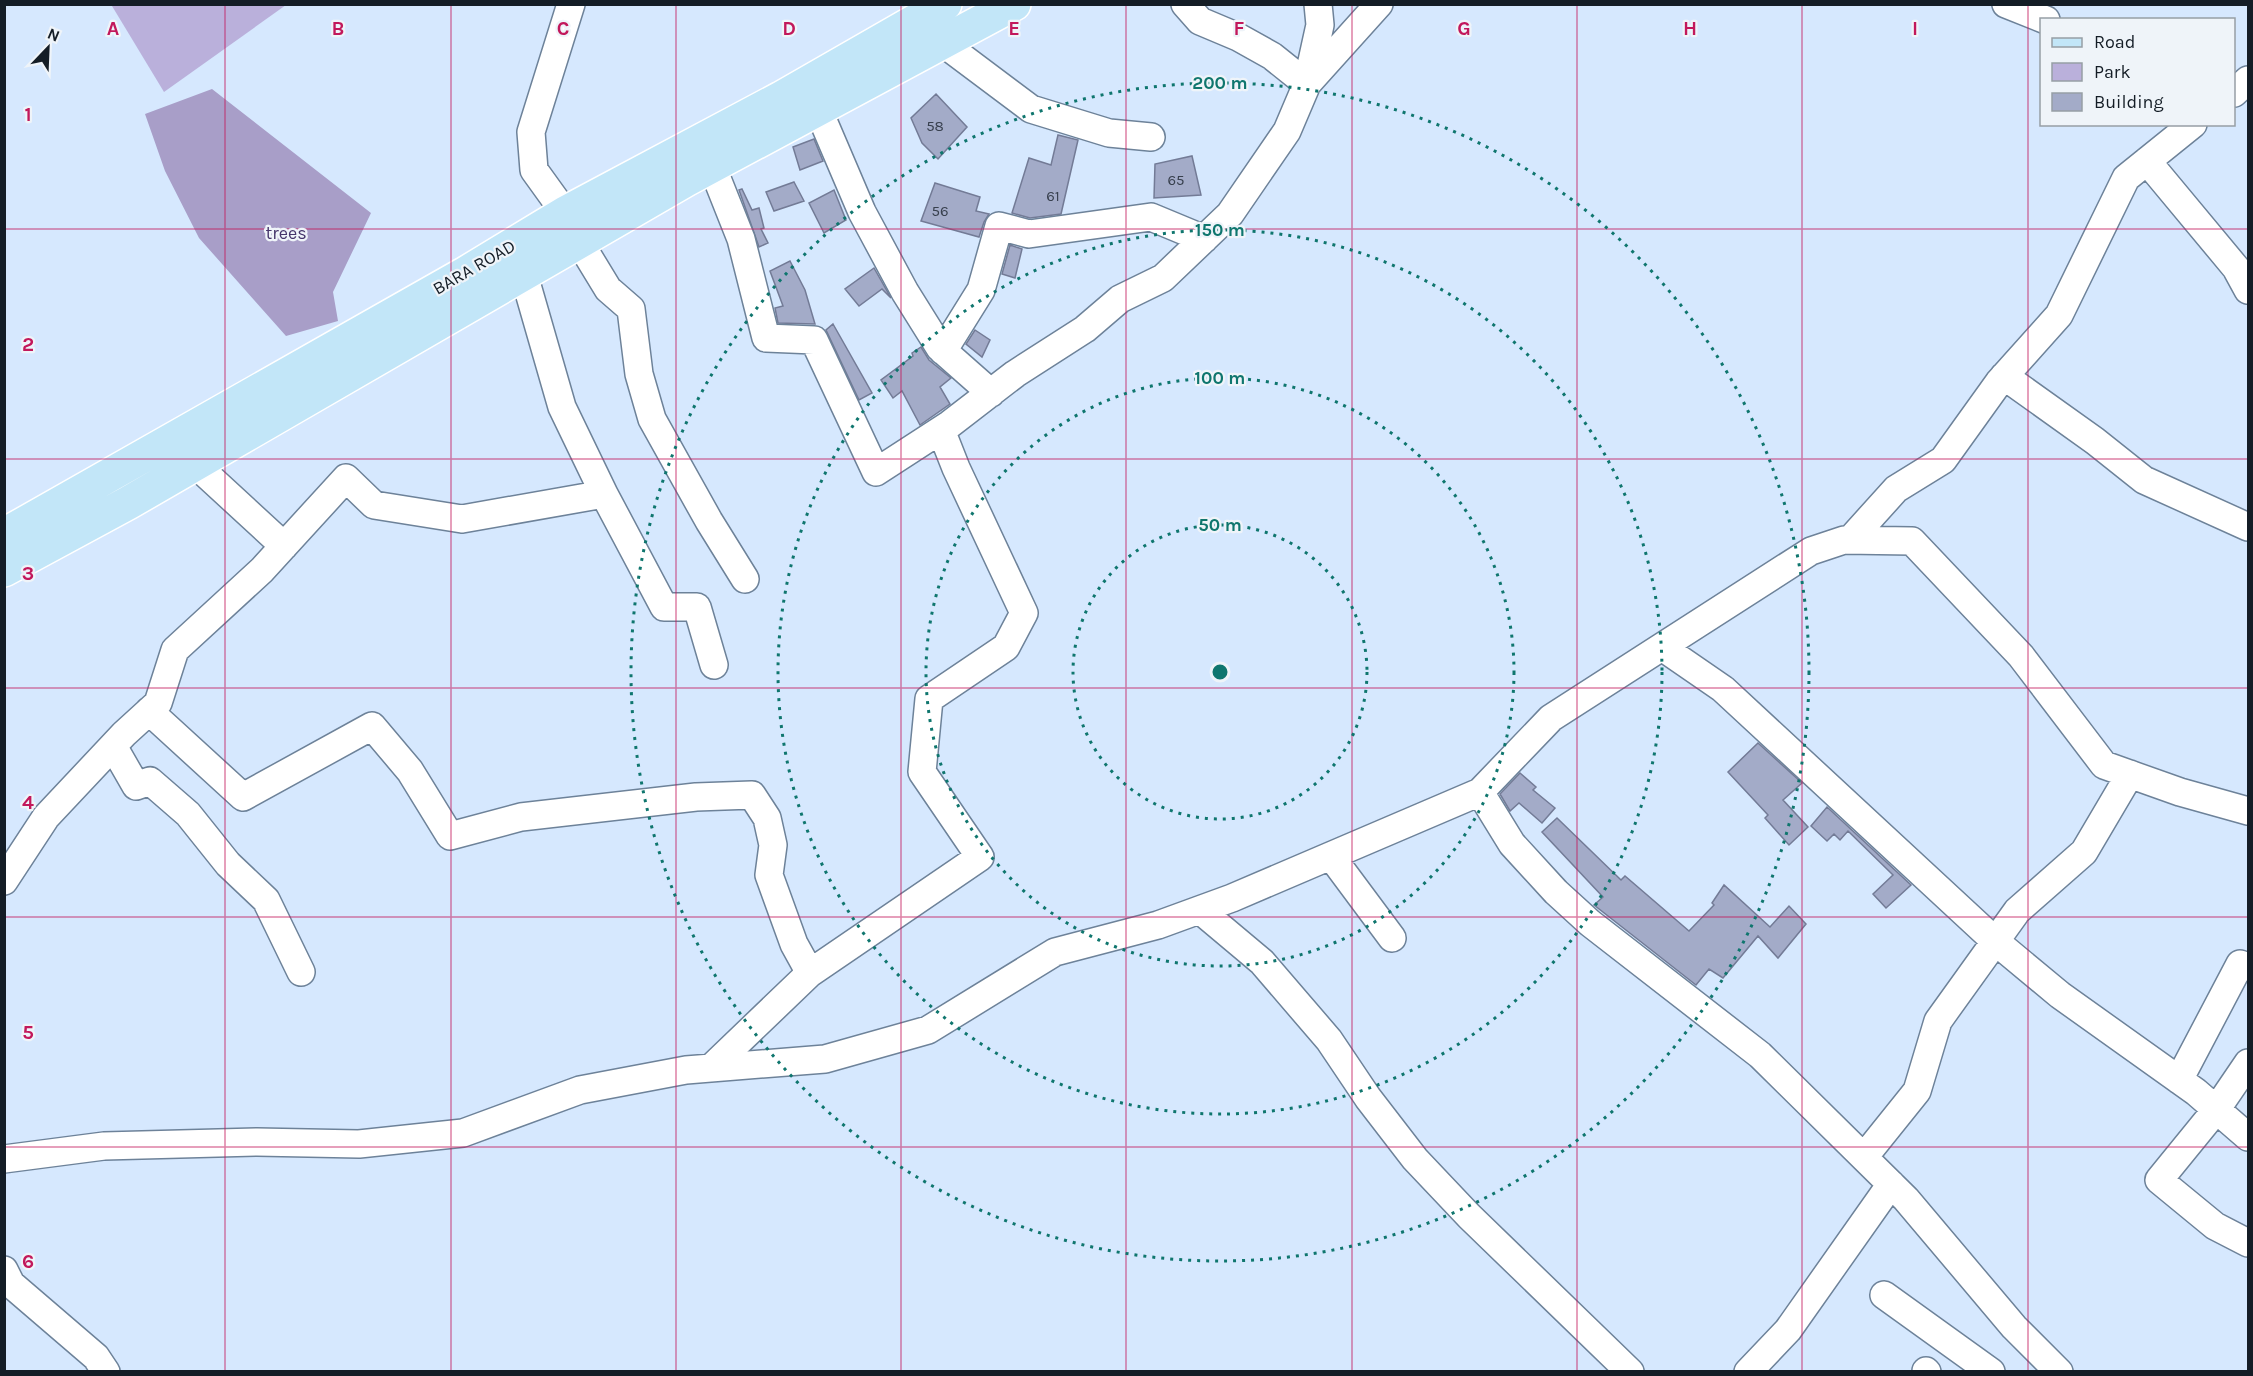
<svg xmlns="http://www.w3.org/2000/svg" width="2253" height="1376" viewBox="0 0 2253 1376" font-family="Karla,sans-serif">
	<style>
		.green { fill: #bab0db }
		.forest { fill: #a89ec8 }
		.building { fill: #a3abc8; stroke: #737b96; stroke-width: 1.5 }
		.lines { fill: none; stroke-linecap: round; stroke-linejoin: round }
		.minor-casing { stroke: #6d8299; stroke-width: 30 }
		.major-casing { stroke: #fff; stroke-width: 36 }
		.minor { stroke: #fff; stroke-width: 27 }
		.major { stroke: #c2e6f8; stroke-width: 33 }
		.grid { fill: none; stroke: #c2185b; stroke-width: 1.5; stroke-opacity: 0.55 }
		.ring { fill: none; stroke: #0f766e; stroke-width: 3; stroke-dasharray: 3 6 }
		.labels { text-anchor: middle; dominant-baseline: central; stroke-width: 4.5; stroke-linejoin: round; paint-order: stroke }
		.number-label { font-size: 15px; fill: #38404e }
		.park-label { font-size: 18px; fill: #45356b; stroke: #eff4f9 }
		.street-label { font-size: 18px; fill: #141d26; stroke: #eff4f9 }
		.grid-label { font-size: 20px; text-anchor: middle; font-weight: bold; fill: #c2185b; stroke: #eff4f9; stroke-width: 4.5; stroke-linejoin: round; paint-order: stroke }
		.centre { fill: #0f766e; stroke: #eff4f9; stroke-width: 3 }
		.ring-label { font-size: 18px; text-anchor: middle; font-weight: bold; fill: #0f766e; stroke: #eff4f9; stroke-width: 4.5; stroke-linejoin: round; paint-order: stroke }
	</style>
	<rect width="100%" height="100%" fill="#d6e8fe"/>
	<!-- green -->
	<path class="green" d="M115,4H286V5L164,92L112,6Z"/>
	<!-- forest -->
	<path class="forest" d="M212,89L371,213L333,292L338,321L286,336L199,238L165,171L145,114Z"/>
	<!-- building -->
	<path class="building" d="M936,94L967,127L938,159L922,143L911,118Z
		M1058,135L1078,140L1061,214L1030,218L1012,213L1029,158L1051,165Z
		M814,139L823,161L800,170L793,147Z
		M1192,156L1201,195L1154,198L1155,164Z
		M794,182L804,201L774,211L766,192Z
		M935,183L980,197L976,211L989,214L984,222L979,237L921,221Z
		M742,189L752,210L759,208L764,228L761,229L768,243L759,247L739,190Z
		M834,190L846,220L824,233L809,203Z
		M1010,245L1022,249L1015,278L1002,274Z
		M790,261L805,290L815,324L778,323L775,308L783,306L770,271Z
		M874,268L891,298L882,289L859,306L845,289Z
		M833,324L872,393L859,400L826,330Z
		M975,330L990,340L982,357L966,344Z
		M921,347L929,360L951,378L940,387L950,404L920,425L902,391L893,398L881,380L913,356L912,353Z
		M1758,743L1802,783L1783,800L1808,827L1789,845L1765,818L1768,815L1728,772Z
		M1520,773L1536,787L1533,790L1555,808L1542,823L1519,803L1510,811L1500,794Z
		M1827,807L1911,885L1886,908L1873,894L1893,875L1848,831L1840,840L1834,834L1827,841L1811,826Z
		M1557,818L1621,880L1625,876L1689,931L1714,905L1712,903L1724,885L1770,927L1789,906L1806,924L1778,958L1758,936L1723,978L1709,969L1696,985L1594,905L1603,897L1542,832Z"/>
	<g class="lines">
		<!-- minor casing -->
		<g class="minor-casing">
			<path id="minor" d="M1185,4L1200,21L1238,37L1272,56L1307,84L1379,4
				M2006,4L2046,20
				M943,43L1031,109L1109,133L1151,137
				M2234,93L2248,80
				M818,109L862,212L905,292L940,348L991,393
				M2147,161L2236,268L2248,290
				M712,166L741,239L766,338L814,340L876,472L950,424L1015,374L1085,329L1120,299L1163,278L1230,214L1287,131L1307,84L1320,25L1318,4
				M565,213L534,170L531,132L571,4
				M580,243L608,289L631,309L639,374L652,419L709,521L745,579
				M943,351L981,290L999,226L1029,234L1151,217L1204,239
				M2004,376L2095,441L2144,480L2248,527
				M195,464L284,546
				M604,494L664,607H697L714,665
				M1850,540L1896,489L1943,460L1999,382L2059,315L2126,178L2193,124
				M1662,647L1723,689L1995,941L2060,995L2196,1092L2248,1137
				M149,711L243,797L372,726L410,771L450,836L521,817L696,797L752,795L767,818L773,845L769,875L794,944L810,973L711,1068
				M113,746L136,786L150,781L188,814L228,864L266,900L301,972
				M1480,792L1512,844L1556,892L1590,923L1760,1055L1906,1199L2014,1327L2059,1372
				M1331,856L1392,938
				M4,881L46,817L124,734L158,703L175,650L262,570L346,478L374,505L462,519L604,494L562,407L524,275
				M1200,910L1262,962L1329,1040L1368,1098L1415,1159L1469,1216L1630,1372
				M810,973L980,857L922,772L929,699L1006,647L1024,613L956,468L941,430
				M2248,1063L2216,1110L2159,1180L2215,1226L2248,1243
				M2179,1080L2240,964L2248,967
				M1864,1157L1917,1091L1938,1021L2017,911L2084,852L2130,774
				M4,1159L104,1146L257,1142L359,1144L463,1133L580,1090L686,1070L825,1059L928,1030L1055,952L1158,925L1232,898L1480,792L1551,718L1811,551L1844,540L1912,541L2021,656L2104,765L2180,792L2248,811
				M4,1270L11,1284L96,1357L106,1372
				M1884,1295L1991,1372
				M1926,1371L1927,1372
				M1748,1372L1788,1330L1891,1184"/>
		</g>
		<!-- major casing -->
		<g class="major-casing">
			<path id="major" d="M4,535L466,273L565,213L781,98L945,4
				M4,570L128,503L686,180L1014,4"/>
		</g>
		<!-- minor -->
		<use href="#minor" class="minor"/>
		<!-- major -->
		<use href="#major" class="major"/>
	</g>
	<!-- grid -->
	<path class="grid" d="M225,4V1372M451,4V1372M676,4V1372M901,4V1372M1126,4V1372M1352,4V1372M1577,4V1372M1802,4V1372M2028,4V1372M4,229H2248M4,459H2248M4,688H2248M4,917H2248M4,1147H2248"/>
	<!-- distance rings -->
	<g class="ring">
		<circle cx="1220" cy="672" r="147"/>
		<circle cx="1220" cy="672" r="294"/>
		<circle cx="1220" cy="672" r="442"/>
		<circle cx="1220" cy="672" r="589"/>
	</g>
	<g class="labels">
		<!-- number labels -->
		<g class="number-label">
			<text x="935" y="126">58</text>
			<text x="1176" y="180">65</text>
			<text x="1053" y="196">61</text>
			<text x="940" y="211">56</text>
		</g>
		<!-- park labels -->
		<g class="park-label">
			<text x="286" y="233">trees</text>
		</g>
		<!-- street labels -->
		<g class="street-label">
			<text transform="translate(474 267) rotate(-30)">BARA ROAD</text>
		</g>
	</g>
	<g class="grid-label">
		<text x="113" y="35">A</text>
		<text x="338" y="35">B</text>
		<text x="563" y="35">C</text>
		<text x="789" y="35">D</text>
		<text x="1014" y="35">E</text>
		<text x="1239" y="35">F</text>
		<text x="1464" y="35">G</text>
		<text x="1690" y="35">H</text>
		<text x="1915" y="35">I</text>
		<text x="28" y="121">1</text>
		<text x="28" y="351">2</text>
		<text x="28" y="580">3</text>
		<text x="28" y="809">4</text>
		<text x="28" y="1039">5</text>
		<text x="28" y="1268">6</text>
	</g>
	<circle cx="1220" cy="672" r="9" class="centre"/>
	<g class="ring-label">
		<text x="1220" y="89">200 m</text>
		<text x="1220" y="236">150 m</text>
		<text x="1220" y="384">100 m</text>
		<text x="1220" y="531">50 m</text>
	</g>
	<!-- border -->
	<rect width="2253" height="1376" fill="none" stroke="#141d26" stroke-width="12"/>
	<!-- legend -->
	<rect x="2040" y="18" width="195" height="108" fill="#eff4f9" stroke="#979ea5" stroke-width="1.5"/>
	<rect x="2052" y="38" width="30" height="9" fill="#c2e6f8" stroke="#979ea5" stroke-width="1.5"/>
	<text x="2094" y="48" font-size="18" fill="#141d26">Road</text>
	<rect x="2052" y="63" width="30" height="18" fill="#bab0db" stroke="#979ea5" stroke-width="1.5"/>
	<text x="2094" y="78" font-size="18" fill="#141d26">Park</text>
	<rect x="2052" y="93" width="30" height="18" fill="#a3abc8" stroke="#979ea5" stroke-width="1.5"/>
	<text x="2094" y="108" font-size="18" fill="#141d26">Building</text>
	<!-- north arrow -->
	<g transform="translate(48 48) rotate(23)" stroke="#eff4f9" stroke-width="4.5" paint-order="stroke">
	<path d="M0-4.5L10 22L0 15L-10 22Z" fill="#141d26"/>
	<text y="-9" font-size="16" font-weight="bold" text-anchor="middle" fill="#141d26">N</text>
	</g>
</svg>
